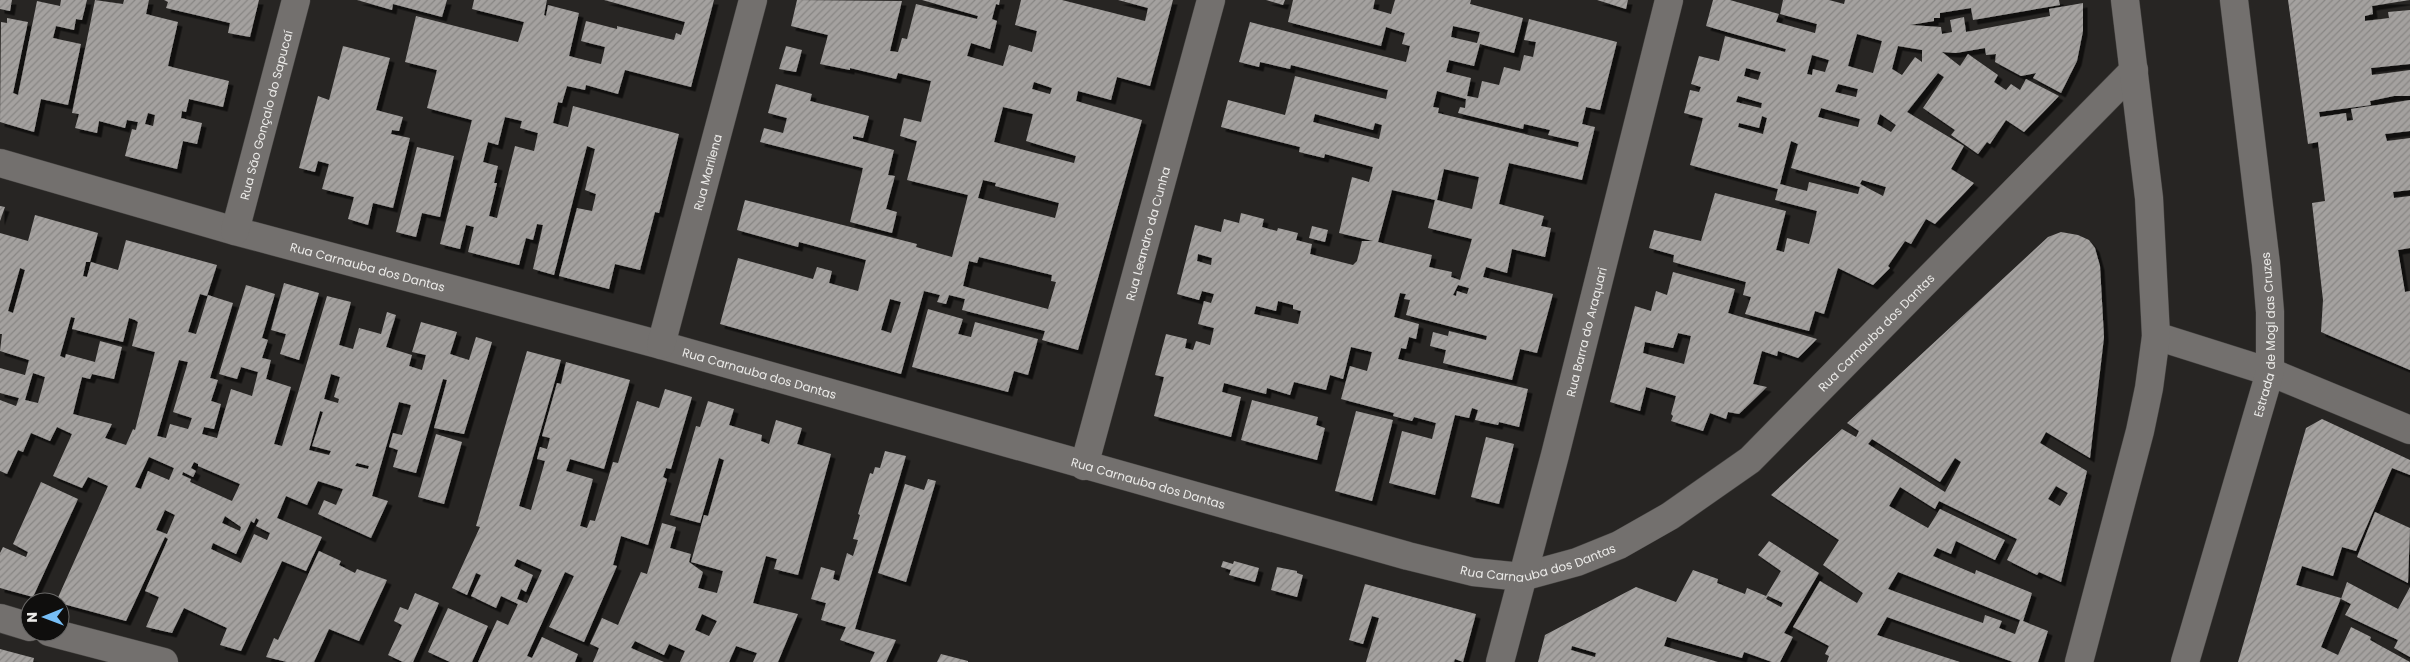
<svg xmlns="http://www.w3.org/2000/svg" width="2410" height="662" viewBox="0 0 2410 662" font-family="Poppins,sans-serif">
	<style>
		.building { fill: url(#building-hatch); fill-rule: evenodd; filter: url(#shadow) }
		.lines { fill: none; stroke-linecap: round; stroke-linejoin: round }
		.street-casing { stroke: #454341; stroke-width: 29 }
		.secondary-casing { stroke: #454341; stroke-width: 29 }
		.street { stroke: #73706e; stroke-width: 28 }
		.secondary { stroke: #73706e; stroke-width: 28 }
		.labels { text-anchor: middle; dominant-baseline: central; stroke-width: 5; stroke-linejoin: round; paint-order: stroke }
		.street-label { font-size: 12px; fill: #ecebe9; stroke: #0f0e0d }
	</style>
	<defs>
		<pattern id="building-hatch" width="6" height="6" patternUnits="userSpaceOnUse" patternTransform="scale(1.25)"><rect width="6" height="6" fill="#a4a19f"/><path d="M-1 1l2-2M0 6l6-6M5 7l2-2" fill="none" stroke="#888684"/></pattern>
		<filter id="shadow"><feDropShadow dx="4.5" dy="4.5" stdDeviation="0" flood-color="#0009"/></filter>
	</defs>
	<rect width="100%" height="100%" fill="#272523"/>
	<!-- building -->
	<path class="building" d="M0,0H12L10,11L0,9Z
		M61,0H87L82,20L76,19L74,30L56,26L53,38L81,44L68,105L41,99L34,132L0,122L1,22L7,23V18L28,22L13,93L18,95L37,1L60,6Z
		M95,0L123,4L124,0H149L146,14L178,22L168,66L229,81L223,107L189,99L186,112L182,111L181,118L202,123L197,144L183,141L177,169L125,156L132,129L136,130L138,122L127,120L125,128L99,121L97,133L75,128L79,114L72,113ZM148,113L155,115L153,126L145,124Z
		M164,0H259L250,37L228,33L230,23L166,8L168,2Z
		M357,0H447L442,17L393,4L392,10Z
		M474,0H547L544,15L546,16L548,5L579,13L569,56L601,64L605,47L581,41L586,21L617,29V26L674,40L676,33L681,35L685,22L604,0H714L691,87L625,70L618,94L586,85L585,90L567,86L562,103L558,102L553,123L568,127L573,106L679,134L659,213L655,212L640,270L615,264L609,289L559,276L577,208L592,211L596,194L585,190L595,149L587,146L554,275L533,269L543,225L537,224L533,240L526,238L519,265L468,252L474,227L466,225L460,249L440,244L472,120L427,108L437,70L405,62L416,16L518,42L524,22L472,9ZM505,117L522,121L520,128L538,133L534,151L515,146L497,218L489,216L497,183H494L498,166L483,162L488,142L498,145Z
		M797,0L902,1L890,51L898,52L902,38L907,39L916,4L977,19L978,16L922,0H1000L999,5L996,4L992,19L997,21L990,49L971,43L967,56L1003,66L1009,45L1032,52L1037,31L1015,25L1021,0H1062L1145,21L1148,8L1118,0H1173L1150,86L1117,77L1111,100L1078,91L1076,101L1142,120L1078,350L1042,340L1045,331L962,310L965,299L949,295L946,304L937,302L940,295L924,291L901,374L720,324L738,258L813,279L817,267L832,271L829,283L858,291L866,260L799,242L798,247L737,230L745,200L917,244L916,247L952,257L968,195L907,180L917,141L900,136L904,118L921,122L931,81L898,73L896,79L850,68V70L820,64L828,35L791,26ZM1034,82L1052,88L1050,94L1032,89ZM1003,107L1033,114L1026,141L1076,156L1074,163L994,142ZM983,180L996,183L995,186L1059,203L1055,218L978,198ZM979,257L1052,275L1051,281L1056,282L1048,309L963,286L969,261L977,263ZM890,299L901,302L891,333L881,330Z
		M1266,0H1285L1283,5Z
		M1293,0H1375L1373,9L1391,14L1395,0H1471L1470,4L1523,18L1514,53L1480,44L1474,66L1449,60L1446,72L1471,78L1467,96L1478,98L1482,81L1499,85L1504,67L1520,71L1524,55L1533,57L1536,42L1524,40L1529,19L1617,42L1600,110L1586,107L1582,124L1595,127L1582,180L1509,163L1499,204L1544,216L1541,226L1551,228L1545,257L1512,249L1507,273L1486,267L1483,277L1553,294L1537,353L1520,349L1512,380L1443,363L1446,350L1430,346L1433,332L1448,336L1449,331L1486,340L1487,336L1406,315L1410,300L1404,299L1406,294L1400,293L1394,317L1419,324L1416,339L1409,337L1406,349L1401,348L1398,359L1528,389L1519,427L1499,422L1498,425L1475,420L1478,410L1472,408L1469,418L1455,415L1435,495L1389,483L1402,431L1432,439L1436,423L1414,417L1412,421L1393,416L1394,413L1341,399L1350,366L1367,371L1372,352L1351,347L1343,379L1330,375L1326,390L1294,382L1290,395L1267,388L1266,394L1224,383L1222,392L1241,397L1231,437L1154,416L1164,377L1155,375L1166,334L1187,339L1185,348L1193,350L1196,341L1210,345L1214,328L1198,324L1204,301L1211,303L1214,294L1202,291L1199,300L1177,294L1195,225L1221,232L1224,219L1239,223L1241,213L1264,219L1262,227L1277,231L1278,228L1298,233L1296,240L1312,244L1310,254L1353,265L1357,261L1362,241H1373L1339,233L1352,177L1369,182L1373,167L1325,154L1324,158L1299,152L1300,147L1221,127L1228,100L1285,115L1295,76L1386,99L1388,90L1291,65L1290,69L1260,62L1259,67L1239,62L1250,22L1406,62L1410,46L1402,44L1405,33L1386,27L1381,46L1288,22ZM1453,26L1480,32L1477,43L1451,37ZM1437,91L1466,99L1465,108L1460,107L1458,113L1523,129L1524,124L1550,130L1548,135L1579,142L1578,147L1438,113L1439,108L1433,107ZM1315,114L1373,130L1375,123L1382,125L1379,139L1313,122ZM1444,169L1479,177L1472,209L1437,200ZM1392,190L1435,200L1428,228L1472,239L1460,280L1451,277L1452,272L1429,267L1432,255L1378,242ZM1198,254L1212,258L1211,265L1197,261ZM1458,285L1469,288L1467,294L1457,291L1456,296L1453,295ZM1278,301L1293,305V309L1301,311L1298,324L1254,314L1256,306L1276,311Z
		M1597,0H1628L1626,9Z
		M1713,0H1730L1779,14L1776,22L1815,33L1817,24L1780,14L1783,0H1829L1844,4L1845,0H2059L2060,5L1973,20L1971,8L1940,13V18H1934V21L1910,25L1941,27L1942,34L1952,32L1950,20L1964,17L1966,32L2050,16L2049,9L2083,3V31L2077,61L2061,93L2033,78L2036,73L2021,76L1995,62L1996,54L1986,55L1985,48L1956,53L1942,52L1960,66L1968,54L1998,75L1994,82L2006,90L2011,84L2020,90L2026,79L2059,96L2024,132L2006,120L1990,144L1987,142L1978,154L1951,135L1955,130L1923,108L1944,77L1938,73L1907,112L1964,146L1951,169L1974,183L1935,224L1926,219L1911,244L1905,241L1888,266L1890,268L1873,285L1838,268L1824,314L1815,311L1809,331L1745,314L1751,297L1743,295L1746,282L1673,262L1674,255L1649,248L1654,230L1701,241L1715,193L1786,211L1776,250L1784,252L1787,238L1809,244L1812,233L1817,211L1775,200L1778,189L1690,165L1703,118L1684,113L1690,90L1699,92L1701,87L1691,84L1699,56L1719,61L1725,36L1785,52L1786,49L1706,26ZM1857,34L1882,41L1873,73L1848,66ZM1898,46L1922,50V62L1915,57L1902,75L1892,69ZM1812,55L1829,60L1825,72L1813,69L1812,75L1807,74ZM1746,68L1761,72L1758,80L1744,76ZM1838,84L1858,89L1856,97L1835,92ZM1738,96L1762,103L1761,108L1736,102ZM1821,108L1860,119L1858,127L1818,117ZM1880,114L1896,125L1891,132L1877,124ZM1762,116L1767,118L1763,134L1738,127L1739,123L1759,128ZM1791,141L1798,144L1791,168L1860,187L1858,194L1809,182L1807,191L1780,184ZM1862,180L1886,187L1883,196L1860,184Z
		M2288,0H2410L2372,6L2373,14L2365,16V21L2389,18L2388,12L2410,10V64L2371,68L2372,75L2410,70V96H2394L2370,101L2371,105L2319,112L2320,117L2346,113L2347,121L2353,120L2351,109L2410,100V131L2385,134L2387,141L2410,138V190L2393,192L2394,198L2410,196V248L2398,250L2405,292L2410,291V370L2321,332L2323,300L2312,203L2325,201L2318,142L2308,144Z
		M343,46L390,58L376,110L403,117L399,131L392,130L391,134L410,138L393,208L373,203L368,225L348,219L354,197L322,189L329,164L318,161L315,172L299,168L318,96L329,100Z
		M786,46L802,50L796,72L779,69Z
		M776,84L812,94L810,101L869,116L863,138L853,136V139L894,150L888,175L895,176L886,209L897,212L892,233L850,222L863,168L760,142L764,128L783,133L787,118L768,113Z
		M417,147L454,156L440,217L422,213L416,237L396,232Z
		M0,206L5,207L0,221Z
		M35,215L98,233L90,262H86L83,276L87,277L91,262L118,270L126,240L217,265L207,296L200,294L188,332L196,334L208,295L233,303L210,378L218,380L211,401L221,404L214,429L204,427L202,434L217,438L231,389L252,396L258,372L241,367L237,379L219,374L246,285L275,294L262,338L268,340L262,358L271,360L266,379L291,387L274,444L282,446L327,296L351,302L339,345L353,349L359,328L381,334L387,312L396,315L386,347L412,355L409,366L422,370L426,355L412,352L421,322L457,332L450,354L469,360L476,337L492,342L464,434L434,428L447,380L443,379L416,473L393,467L398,450L389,447L393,433L402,435L411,405L399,402L372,496L388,501L371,538L318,514L324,500L336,505L343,489L318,481L307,505L286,496L277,518L322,537L306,571L282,561L241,651L220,645L227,628L184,608L172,633L146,627L159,597L145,591L168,539L165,537L126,621L56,602L108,486L88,477L82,488L53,476L72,434L57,427L50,441L31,433L23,452L18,450L7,474L0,471V400L16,406L19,398L0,393V368L25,375L29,360L0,351L2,334H0V233L28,241ZM20,268L25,270L13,313L8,311ZM71,317L75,318L72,329L123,342L129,318L135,320L138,322L132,346L155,352L135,430L133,429L126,445L105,438L112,424L73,414L82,377L90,379L92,374L114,379L122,347L100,341L95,362L66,354L65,358L60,356ZM179,360L188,362L173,412L192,418L188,429L170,424L166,438L157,436ZM33,373L45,377L38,403L25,400ZM331,374L340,377L334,397L339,399L338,403L324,399ZM320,411L323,412L312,446L331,451L329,455L309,450ZM149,457L174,468L169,480L148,471L141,489L135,487ZM194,462L198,464V466L240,484L232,501L190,482L191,479L182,475L183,472L193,477L196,471L191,468ZM357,463L369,466L368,469L355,466ZM165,510L175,515L167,534L156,530ZM225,516L241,527L240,531L222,523ZM256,518L259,520L256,526L270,533L267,540L254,534L241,563L211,549L213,543L236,554L251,521L254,523Z
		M1312,226L1328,230L1325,242L1309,238Z
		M2061,232L2078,235L2089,240L2095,248L2100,266L2104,337L2090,458L2046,432L2040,443L2087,471L2061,582L2039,572L2037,575L2007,560L2017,539L1939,501L1935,509L1900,487L1889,506L1928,528L1940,509L2005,540L1995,560L1956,541L1951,554L1937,548L1933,556L1975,574L1976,570L2032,593L2023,621L2048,631L2038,662H2013L1887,617L1877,635L1960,662H1827L1829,656L1825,654L1829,646L1793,627L1820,581L1857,603L1863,593L1823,565L1839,540L1771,495L1842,429L1856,437L1859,431L1847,423L2048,237ZM1872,439L1940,482L1955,458L1961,462L1945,492L1868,444ZM2056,486L2068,493L2060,506L2048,499ZM1898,572L2020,620L2015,634L1999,628L2002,621L1985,615L1983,623L1888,589Z
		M1673,272L1735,289L1728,313L1817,339L1798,358L1778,351L1777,356L1762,351L1753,384L1767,387L1739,414L1728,412L1726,419L1710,413L1703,431L1671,421L1673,416L1671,414L1676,396L1646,387L1640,411L1610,402L1635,306L1651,311L1656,291L1667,295ZM1678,333L1691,336L1684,364L1643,353L1645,342L1673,348Z
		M284,283L319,293L299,360L280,354L286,334L271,330Z
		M928,309L963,319L958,334L971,337L975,322L1038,339L1028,375L1014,371L1008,392L912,367Z
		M527,351L561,360L519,506L531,510L545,461L537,459L540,447L547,449L550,438L542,436L557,383L561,384L566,362L630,380L604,469L570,459L566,471L593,479L580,526L587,528L590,520L595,521L613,462L618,463L637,401L659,408L665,389L692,397L671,469L666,468L663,477L667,479L648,545L621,536L613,565L617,566L584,642L549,627L574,576L565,572L527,656L532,658L542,637L578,654L575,662H478L497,620L508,625L518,604L501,596L496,608L471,596L481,575L476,573L467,595L452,588L480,527L476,526ZM517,559L542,570L527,603L517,599L521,589L526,592L533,575L514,566Z
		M1252,400L1318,417L1316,425L1325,428L1317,460L1241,440Z
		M708,401L734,409L729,425L762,435L761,441L769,444L776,420L802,428L797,444L831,454L798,575L774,569L777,559L766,556L753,603L798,614L778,662H753L757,653L736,646L729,662H680L685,651L669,644L664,655L635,641L631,648L664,662H593L599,648L590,644L602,618L618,625L641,572L647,574L662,523L676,527L670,548L691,554L689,562L703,572L698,588L717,593L723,571L691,562L704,515L708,516L724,460L719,458L700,523L670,515L696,426L700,427ZM702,614L717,621L709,636L695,630Z
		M1356,411L1393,420L1372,501L1335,491Z
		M2322,419L2410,460V475L2392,468L2356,551L2342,547L2333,576L2302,566L2296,585L2341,598L2321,647L2338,655L2351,627L2371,637L2370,640L2410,662H2238L2306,428Z
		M436,434L462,442L444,504L418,497Z
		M1486,437L1514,444L1499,504L1471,497Z
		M885,451L906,456L855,629L896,640L886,662H870L875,652L840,640L846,627L821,620L826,603L811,599L821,567L835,571L833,579L839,581L847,553L853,556L858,540L853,539L860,515L858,514L870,473L873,474L875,467L880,468Z
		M928,479L936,481L906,582L878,573L905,484L924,490Z
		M41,482L78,499L33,597L0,588V553L3,547L26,557L28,552L13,544Z
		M2375,512L2410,528L2408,583L2357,557Z
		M1769,541L1819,573L1784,633L1793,637L1780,662H1772L1744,652L1742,658L1667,637L1664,646L1718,662H1538L1545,635L1636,587L1676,602L1693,570L1718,579L1717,583L1745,594L1747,588L1766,596L1781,571L1758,555ZM1768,596L1783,603L1781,607L1766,599ZM1572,646L1596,653L1595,657L1571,650Z
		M319,551L341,561L339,565L355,573L357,569L387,580L359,641L329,629L314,662H287L266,657L274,638L278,640Z
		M1223,561L1233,564L1234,561L1259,568L1255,582L1229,575L1231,570L1221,567Z
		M1277,567L1297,571V573L1303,575L1297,597L1271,590Z
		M2347,582L2398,609L2410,587V657L2394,648L2398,640L2345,615L2351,604L2341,599Z
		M1365,584L1476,614L1463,662L1455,659L1454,662H1366L1379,618L1372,616L1363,644L1349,640Z
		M415,593L439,603L413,662H403L388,655L402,625L394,621L400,607L408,610Z
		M448,608L488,626L472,662H450L428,652Z
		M0,649L30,657L34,658L33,662H0Z
		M941,654L968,661V662H937Z"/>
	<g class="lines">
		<!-- street casing -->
		<g class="street-casing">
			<g id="street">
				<path id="s1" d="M0,163L235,231L661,345L1408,556L1473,572L1522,577L1577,562L1619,545L1670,516L1750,460L2134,70"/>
				<path id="s2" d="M235,231L296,0"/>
				<path d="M2156,336L2270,372L2410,430"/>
				<path id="s3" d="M661,345L753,0"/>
				<path id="s4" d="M1084,466L1211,0"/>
				<path d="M0,618L30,627"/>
				<path d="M49,632L164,662"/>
				<path id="s5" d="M1500,662L1555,455L1669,0"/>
			</g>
		</g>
		<!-- secondary casing -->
		<g class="secondary-casing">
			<g id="secondary">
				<path d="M2079,662L2140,431L2149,388L2156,336L2149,198L2125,0"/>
				<path id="s6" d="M2185,662L2270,372V312L2266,264L2234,0"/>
			</g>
		</g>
		<!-- street -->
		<use href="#street" class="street"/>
		<!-- secondary -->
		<use href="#secondary" class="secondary"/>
	</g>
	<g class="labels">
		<!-- street labels -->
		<g class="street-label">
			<text stroke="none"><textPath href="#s2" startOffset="120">Rua São Gonçalo do Sapucaí</textPath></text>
			<text stroke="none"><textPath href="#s3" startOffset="179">Rua Marilena</textPath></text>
			<text stroke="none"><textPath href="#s4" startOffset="241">Rua Leandro da Cunha</textPath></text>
			<text stroke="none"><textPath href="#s1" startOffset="382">Rua Carnauba dos Dantas</textPath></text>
			<text stroke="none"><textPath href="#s5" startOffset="341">Rua Barra do Araquari</textPath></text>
			<text stroke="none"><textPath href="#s1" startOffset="2016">Rua Carnauba dos Dantas</textPath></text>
			<text stroke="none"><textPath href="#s6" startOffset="339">Estrada de Mogi das Cruzes</textPath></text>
			<text stroke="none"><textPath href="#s1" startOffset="788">Rua Carnauba dos Dantas</textPath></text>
			<text stroke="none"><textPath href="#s1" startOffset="1192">Rua Carnauba dos Dantas</textPath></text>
			<text stroke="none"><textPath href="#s1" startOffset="1596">Rua Carnauba dos Dantas</textPath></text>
		</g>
	</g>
	<!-- north arrow -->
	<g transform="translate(45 617) rotate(269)"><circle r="24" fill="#0f0e0d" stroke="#676665"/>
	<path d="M0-4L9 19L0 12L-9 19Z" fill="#77bff7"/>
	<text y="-8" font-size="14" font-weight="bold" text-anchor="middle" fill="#ecebe9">N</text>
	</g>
</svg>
